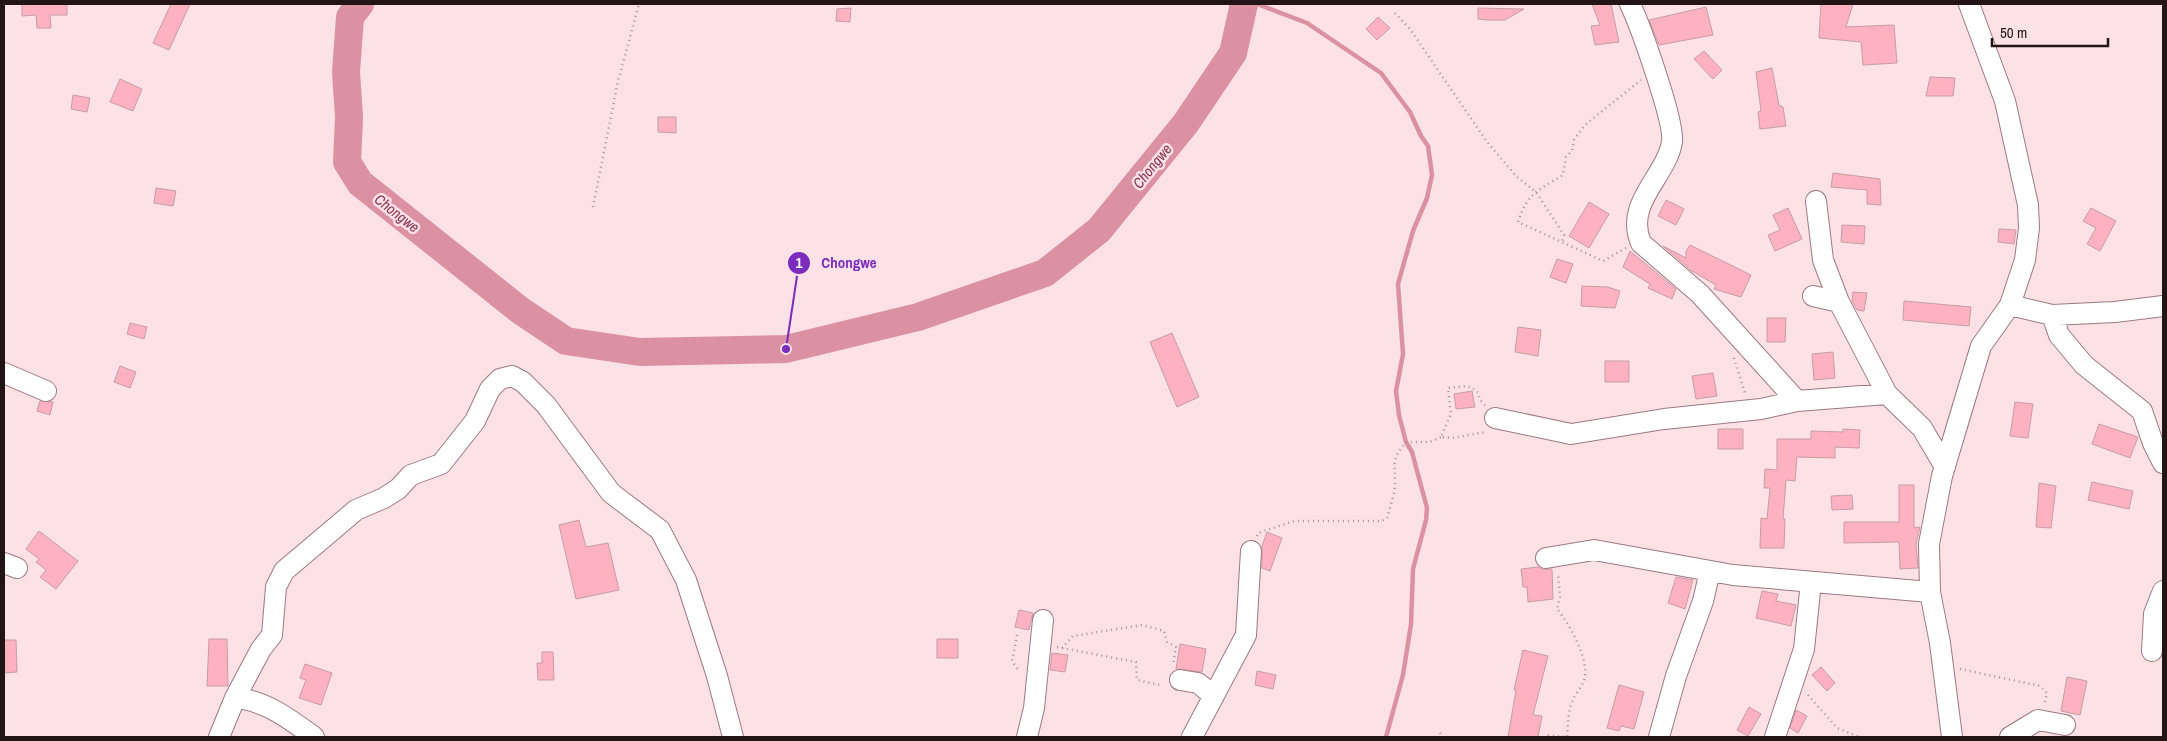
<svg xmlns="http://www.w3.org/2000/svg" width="2167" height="741" viewBox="0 0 2167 741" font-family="'Archivo Narrow',sans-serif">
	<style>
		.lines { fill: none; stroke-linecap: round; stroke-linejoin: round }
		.stream { stroke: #db91a1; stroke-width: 4.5 }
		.river { stroke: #db91a1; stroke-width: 28 }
		.building { fill: #fdb1c1; stroke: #c69da5 }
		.minor-casing { stroke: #9f7880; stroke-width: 22 }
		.path { stroke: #a69195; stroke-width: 2.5; stroke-dasharray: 1 4; stroke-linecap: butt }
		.minor { stroke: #fff; stroke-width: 20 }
		.labels { text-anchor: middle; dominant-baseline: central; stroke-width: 5; stroke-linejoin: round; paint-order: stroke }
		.water-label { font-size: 15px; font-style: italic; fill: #8c354e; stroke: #fce2e7 }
		.leader { fill: none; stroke: #7b2cbf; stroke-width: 2 }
		.callout-dot { fill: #7b2cbf; stroke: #fce2e7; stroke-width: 2 }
		.mark-label { font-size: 15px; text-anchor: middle; font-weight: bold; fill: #fff }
		.callout-label { font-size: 15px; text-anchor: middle; font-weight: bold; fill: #7b2cbf; stroke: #fce2e7; stroke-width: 5; stroke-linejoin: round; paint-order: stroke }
	</style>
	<rect width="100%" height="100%" fill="#fce2e7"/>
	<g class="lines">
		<!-- stream -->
		<path class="stream" d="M1257,4L1307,23L1381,73L1410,112L1421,136L1428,146L1432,175L1427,198L1413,231L1398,284L1403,354L1396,391L1399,415L1406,442L1412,452L1427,508L1426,520L1413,569L1411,624L1403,675L1386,737"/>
		<!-- river -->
		<path class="river" d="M360,4L350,17L346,72L349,117L347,162L360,183L521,311L566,341L640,352L786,349L918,317L1045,273L1099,230L1186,123L1233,53L1244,4"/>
	</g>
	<!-- building -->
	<path class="building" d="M22,4H67V15H50L51,28H37L36,15L22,16Z
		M171,4H190L169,50L153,43Z
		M1592,4H1611L1619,42L1595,45L1591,26L1600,25Z
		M1821,4H1853L1846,27L1894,25L1897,63L1863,65L1861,42L1819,38Z
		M1706,7L1713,35L1659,45L1649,20Z
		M851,8L850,22L836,21L837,9Z
		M1478,8L1524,9L1505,20H1487L1478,19Z
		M1378,17L1390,28L1377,40L1366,29Z
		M1704,51L1722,70L1713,79L1694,59Z
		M1772,68L1779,105L1783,107L1786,126L1760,129L1758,112L1761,111L1756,72Z
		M1930,77L1955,78L1953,96H1926Z
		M120,79L142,89L133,111L110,102Z
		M73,95L90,98L87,112L71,109Z
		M658,117H676V133L658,132Z
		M1833,173L1880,179L1881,205L1867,204V190L1831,187Z
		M156,188L176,191L173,206L154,203Z
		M1666,200L1684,209L1676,225L1658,216Z
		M1589,202L1609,214L1589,248L1569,236Z
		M1788,208L1802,239L1775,251L1768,235L1780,230L1773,215Z
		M2091,208L2116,221L2100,251L2087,244L2096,228L2083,221Z
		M1842,225L1865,226L1864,244L1841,242Z
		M1999,229L2016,230L2014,244L1998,242Z
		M1690,245L1751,275L1741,297L1714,289L1716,285L1692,271L1663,246L1686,258V251Z
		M1630,251L1676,289L1672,299L1648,288L1650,284L1623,267Z
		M1557,259L1573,264L1566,283L1550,277Z
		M1582,286L1608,287L1620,291L1615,308L1581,306Z
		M1853,292L1867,293L1864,311L1857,310L1852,301Z
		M1904,301L1971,307L1969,326L1903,320Z
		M1767,318H1786L1785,342H1767Z
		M130,323L147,327L144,339L127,334Z
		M1518,327L1541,330L1538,356L1515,352Z
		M1172,333L1199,397L1177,407L1150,342Z
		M1833,352L1835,378L1814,380L1812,354Z
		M1605,361H1629V382H1605Z
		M120,366L136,372L130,388L114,382Z
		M1713,373L1717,396L1696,399L1692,376Z
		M1472,391L1475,407L1456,409L1454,394Z
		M40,401L53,402L50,415L37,411Z
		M2015,402L2033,404L2028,438L2010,436Z
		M2099,424L2138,437L2130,458L2092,444Z
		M1718,429H1743V449H1718Z
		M1843,429L1860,430L1859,448L1835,447V458L1797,457L1795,481L1786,480L1783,519H1785L1784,548H1760L1761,518L1767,519L1770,488H1764L1765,469L1777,470V439H1811V431L1843,432Z
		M2092,482L2133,491L2129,509L2088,500Z
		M2039,483L2056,486L2051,528L2036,527Z
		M1899,485H1914V528L1920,527L1916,544L1918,568L1900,569L1899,542L1844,543V522H1899Z
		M1852,495L1853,509L1832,510L1831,496Z
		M579,520L586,547L608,543L619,590L576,599L559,525Z
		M39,531L78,561L56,589L40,577L46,570L36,562L39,559L26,549Z
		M1267,532L1282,538L1270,571L1262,568V546Z
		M1538,567L1542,569H1552L1553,599L1528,602L1527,587H1523L1521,569Z
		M1676,577L1693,580L1685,609L1668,603Z
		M1762,591L1778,594L1776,601L1796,605L1791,626L1756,618Z
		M1019,610L1033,613L1029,630L1015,627Z
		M209,639H227L228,686H207Z
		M937,639H958V658H937Z
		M4,640H16L17,672L4,673Z
		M1180,644L1206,649L1202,672L1176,669Z
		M1523,650L1548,656L1533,715L1542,716L1538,737H1508L1516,690H1514Z
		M542,652H553L554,680H538L537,663H542Z
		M1052,653L1068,655L1065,672L1050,670Z
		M305,664L332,673L321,705L299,698L306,680L300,678Z
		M1821,667L1835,683L1827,691L1812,675Z
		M1257,671L1276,675L1273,689L1255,685Z
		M2067,677L2087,681L2080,715L2061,711Z
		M1619,685L1644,692L1634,729L1621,726L1619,731L1607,728Z
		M1749,707L1761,714L1748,736L1737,730Z
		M1796,710L1807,716L1798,733L1790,728Z"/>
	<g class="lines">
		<!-- minor casing -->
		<g class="minor-casing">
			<path id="minor" d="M1630,4C1640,25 1675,122 1672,142C1666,177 1624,203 1641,243L1700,294L1797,401
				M1816,201L1823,260L1839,302L1887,394L1922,428L1945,467
				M1813,296L1839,302
				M2010,305L2052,315L2115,312L2163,306
				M2052,315L2059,335L2084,365L2142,411L2153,443L2163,463
				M4,373L46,391
				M1495,418L1571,434L1664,419L1761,409L1797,401L1887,394
				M1546,558L1594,550L1733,575L1930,592
				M4,563L17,568
				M2152,651L2154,614L2163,591
				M1180,680L1198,683L1214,696
				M235,698C265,700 291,720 314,737
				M219,737L235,698L261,649L272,635L276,587L284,571L356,510L384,498L398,489L411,475L441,464L475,421L490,389L500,379L512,376L523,382L546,405L611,493L660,530L686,580L717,676L733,737
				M1027,737L1034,708L1043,620
				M1192,737L1246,635L1251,551
				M1659,737L1676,676L1703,601L1710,571
				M1775,737L1804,649L1811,582
				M1952,737L1940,643L1930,592L1929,544L1942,476L1981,346L2010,305L2025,260L2029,228L2028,205L2005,101L1969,4
				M2010,737L2038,720L2065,725"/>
		</g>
		<!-- path -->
		<path class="path" d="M1395,13L1410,29L1487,142L1517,177L1536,192L1564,235L1562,243
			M593,207L618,81L639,4
			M1626,248L1603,261L1518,222C1527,193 1539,190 1563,175L1566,157L1572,151L1574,140L1585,125L1641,80
			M1734,358L1745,393
			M1485,405L1480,400L1477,391L1467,386L1448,388L1451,414L1441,437L1452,438L1486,432
			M1257,536L1258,533L1294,521H1382L1387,518C1390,507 1395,494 1395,483C1395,461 1391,461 1406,442H1430L1441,437
			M1017,635L1012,661L1019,671
			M1057,647L1062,648L1073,636L1142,625L1164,631L1167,642L1176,647L1173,665
			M1062,648L1136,662L1137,680L1160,685L1162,683
			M1960,669L2040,686L2047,693L2044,705
			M1808,695L1837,728L1859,737
			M1440,733L1443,737
			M1544,737L1545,735L1567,737C1568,725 1568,712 1572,702C1575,694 1581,688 1584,681C1591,662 1569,623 1557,609L1560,597L1558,574"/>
		<!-- minor -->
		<use href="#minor" class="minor"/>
	</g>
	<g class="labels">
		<!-- water labels -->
		<g class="water-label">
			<text transform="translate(1152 166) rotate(-51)">Chongwe</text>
			<text transform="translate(397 213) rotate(38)">Chongwe</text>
		</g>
	</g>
	<!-- callouts -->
	<path class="leader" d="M786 349L799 263"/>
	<g class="callout-dot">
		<circle cx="786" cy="349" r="5"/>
		<circle cx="799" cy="263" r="12"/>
	</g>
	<g class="mark-label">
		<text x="799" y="268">1</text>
	</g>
	<g class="callout-label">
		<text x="849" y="268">Chongwe</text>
	</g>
	<!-- border -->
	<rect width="2167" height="741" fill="none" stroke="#231417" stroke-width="10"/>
	<!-- scale -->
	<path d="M1992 38v8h116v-8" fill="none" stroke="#231417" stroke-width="2.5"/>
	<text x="2000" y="38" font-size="15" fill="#231417" stroke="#fce2e7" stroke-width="4" paint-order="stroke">50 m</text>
</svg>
